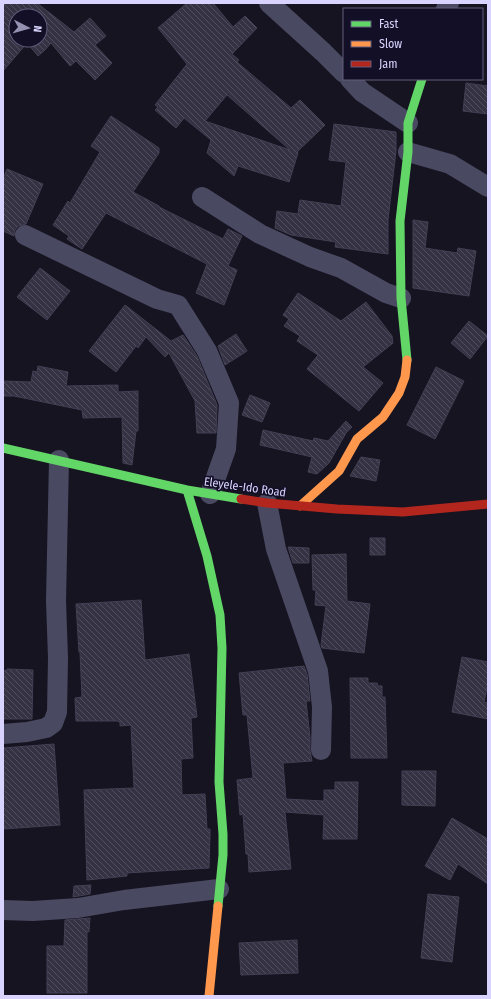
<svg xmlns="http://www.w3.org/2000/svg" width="491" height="999" viewBox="0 0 491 999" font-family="'Fira Sans Condensed',sans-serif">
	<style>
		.building { fill: url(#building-back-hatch); stroke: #433f54; fill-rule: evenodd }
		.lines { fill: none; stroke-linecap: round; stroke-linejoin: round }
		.street { stroke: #4a4962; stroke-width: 20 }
		.fast { stroke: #63d668; stroke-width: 9 }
		.slow { stroke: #ff974d; stroke-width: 9 }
		.jam { stroke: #b3261e; stroke-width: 9 }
		.labels { text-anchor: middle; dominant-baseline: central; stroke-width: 3.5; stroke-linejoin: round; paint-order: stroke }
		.street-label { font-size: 12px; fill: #d9d4ff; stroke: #130f26 }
	</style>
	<defs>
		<pattern id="building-back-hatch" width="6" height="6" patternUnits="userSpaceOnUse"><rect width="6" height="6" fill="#343243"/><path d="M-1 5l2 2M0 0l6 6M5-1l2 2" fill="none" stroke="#514f5f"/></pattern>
	</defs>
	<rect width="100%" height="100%" fill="#161421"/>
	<!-- building -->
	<path class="building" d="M3,3H37L74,32L90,18L106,36L95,45L112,63L95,80L76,61L70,66L51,43L45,50L38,56L27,43L3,71ZM16,16H40V40H16Z
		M187,3H213L233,27L245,16L257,28L232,54L239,60L237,62L291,108L300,100L325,125L297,152L298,153L289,182L238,166L234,176L207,153L211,140L184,118L176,128L155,110L158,107L155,105L187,64L158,28ZM227,95L290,150L205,121Z
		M466,83L488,86V114L463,111Z
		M111,116L159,148V153L133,192L159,206V207L223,239L228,229L242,236L228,266L237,270L224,305L196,293L207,264L106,213L82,249L67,239L69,236L53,225L68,201L70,203L100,152L91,146Z
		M334,124L396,132V151L388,220V254L335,247L336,242L291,235L275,228L277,211L298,214L300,200L341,206L346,162L329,160Z
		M7,169L43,184L26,224L18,226L15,230L14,236L3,231V179Z
		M413,220L428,222L425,248L457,253L458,248L476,251L469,296L413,288Z
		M40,268L70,291L47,320L17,297Z
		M298,293L341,321L366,302L392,336L393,343L363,367L383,383L359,411L307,369L318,355L297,341L300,336L284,326L289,319L283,315Z
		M125,305L171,341L183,335L197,356L217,405L216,433H197L195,401L169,353L165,357L146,337L138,348L136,346L116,372L89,351Z
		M469,321L488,336L470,359L451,343Z
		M236,334L247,351L225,365L218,346Z
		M38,366L68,372L66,386L118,385V392L138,391V431H136L132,465L123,463L122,417L83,418L82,410L14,396H3V381L31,382L33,371L37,372Z
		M436,367L464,381L435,439L407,425Z
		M250,395L270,403L262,422L242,415Z
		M346,421L352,427L346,433L329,463L317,474L308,472L312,457L260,445L263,430L313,441L314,438L328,441Z
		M361,457L380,460L376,481L350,476Z
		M370,538H385V555H370Z
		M288,547L309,548V563H293Z
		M346,554L347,601L370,604L364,653L322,648L321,645L326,606L315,605L316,590H313L312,555Z
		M141,600L145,660L189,654L197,717L191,718L193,758L181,759L182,795L205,794L207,829H210V834L209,868L127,873V876L87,880L84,790L134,788L131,725L120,726V722L117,721H76L75,698L82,697L80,652H79L76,604Z
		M462,657L488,662V683L484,702L488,703V719L452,712Z
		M304,666L307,674L310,701H306L310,737V750L312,761L283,763L286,799L324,801V790H335V782H358L357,839H323L324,815L285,812L291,869L249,872L248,854H246L243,814L240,815L237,780L253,778L247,715H243L239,673Z
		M7,669L33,670L32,719H3V671L7,670Z
		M350,678H368V683H377L378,686H382V697H385L387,758H351Z
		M54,744L60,825L3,829V796H5L3,748Z
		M402,771H436L435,806L402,805Z
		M452,818L488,839V884L458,864L450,880L425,866Z
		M91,885L90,894L73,897L74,886Z
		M428,894L459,897L452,962L421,958Z
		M90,918L89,932L87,931V993H47V946H64L65,920Z
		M297,940L298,973L241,975L239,943Z"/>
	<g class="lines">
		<!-- street -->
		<path class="street" d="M269,3L323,52L344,73
			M446,9L449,3
			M350,79L362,92L408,123
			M408,152L450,164L488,187
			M202,197L260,234L310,257L341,268L386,293L401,298
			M25,235L157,299L178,305L207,351L229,403L226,449L210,494
			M267,503L276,549L318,671L322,707L321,750
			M3,734L27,732L46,728L53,723L57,712L58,658L56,601L59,460
			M3,910L33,911L78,908L124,900L219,889"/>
		<!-- fast -->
		<path class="fast" d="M407,360L401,298L400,221L408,152V123L422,79
			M3,448L187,490L241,499
			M187,490L207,556L220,615L222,648L219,782L223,834V855L218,906"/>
		<!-- slow -->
		<path class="slow" d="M300,506L339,471L357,439L383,417L399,393L405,377L407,360
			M209,996L218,906"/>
		<!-- jam -->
		<path class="jam" d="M241,499L267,503L337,509L403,512L488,504"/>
	</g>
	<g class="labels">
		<!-- street labels -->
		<g class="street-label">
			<text transform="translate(245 487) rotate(8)">Eleyele-Ido Road</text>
		</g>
	</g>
	<!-- border -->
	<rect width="491" height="999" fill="none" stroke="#d9d4ff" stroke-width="8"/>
	<!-- legend -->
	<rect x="343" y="8" width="140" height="72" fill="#130f26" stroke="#625e7d"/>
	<rect x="351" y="21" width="20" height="6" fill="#63d668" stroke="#625e7d"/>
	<text x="379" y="28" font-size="12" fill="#d9d4ff">Fast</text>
	<rect x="351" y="41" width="20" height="6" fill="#ff974d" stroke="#625e7d"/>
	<text x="379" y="48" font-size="12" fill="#d9d4ff">Slow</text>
	<rect x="351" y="61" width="20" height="6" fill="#b3261e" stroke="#625e7d"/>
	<text x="379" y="68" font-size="12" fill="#d9d4ff">Jam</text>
	<!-- north arrow -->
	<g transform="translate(28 28) rotate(96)"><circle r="19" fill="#130f26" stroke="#625e7d"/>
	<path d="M0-3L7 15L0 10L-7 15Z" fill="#9591b1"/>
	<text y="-6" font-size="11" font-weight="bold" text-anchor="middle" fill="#d9d4ff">N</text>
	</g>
</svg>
